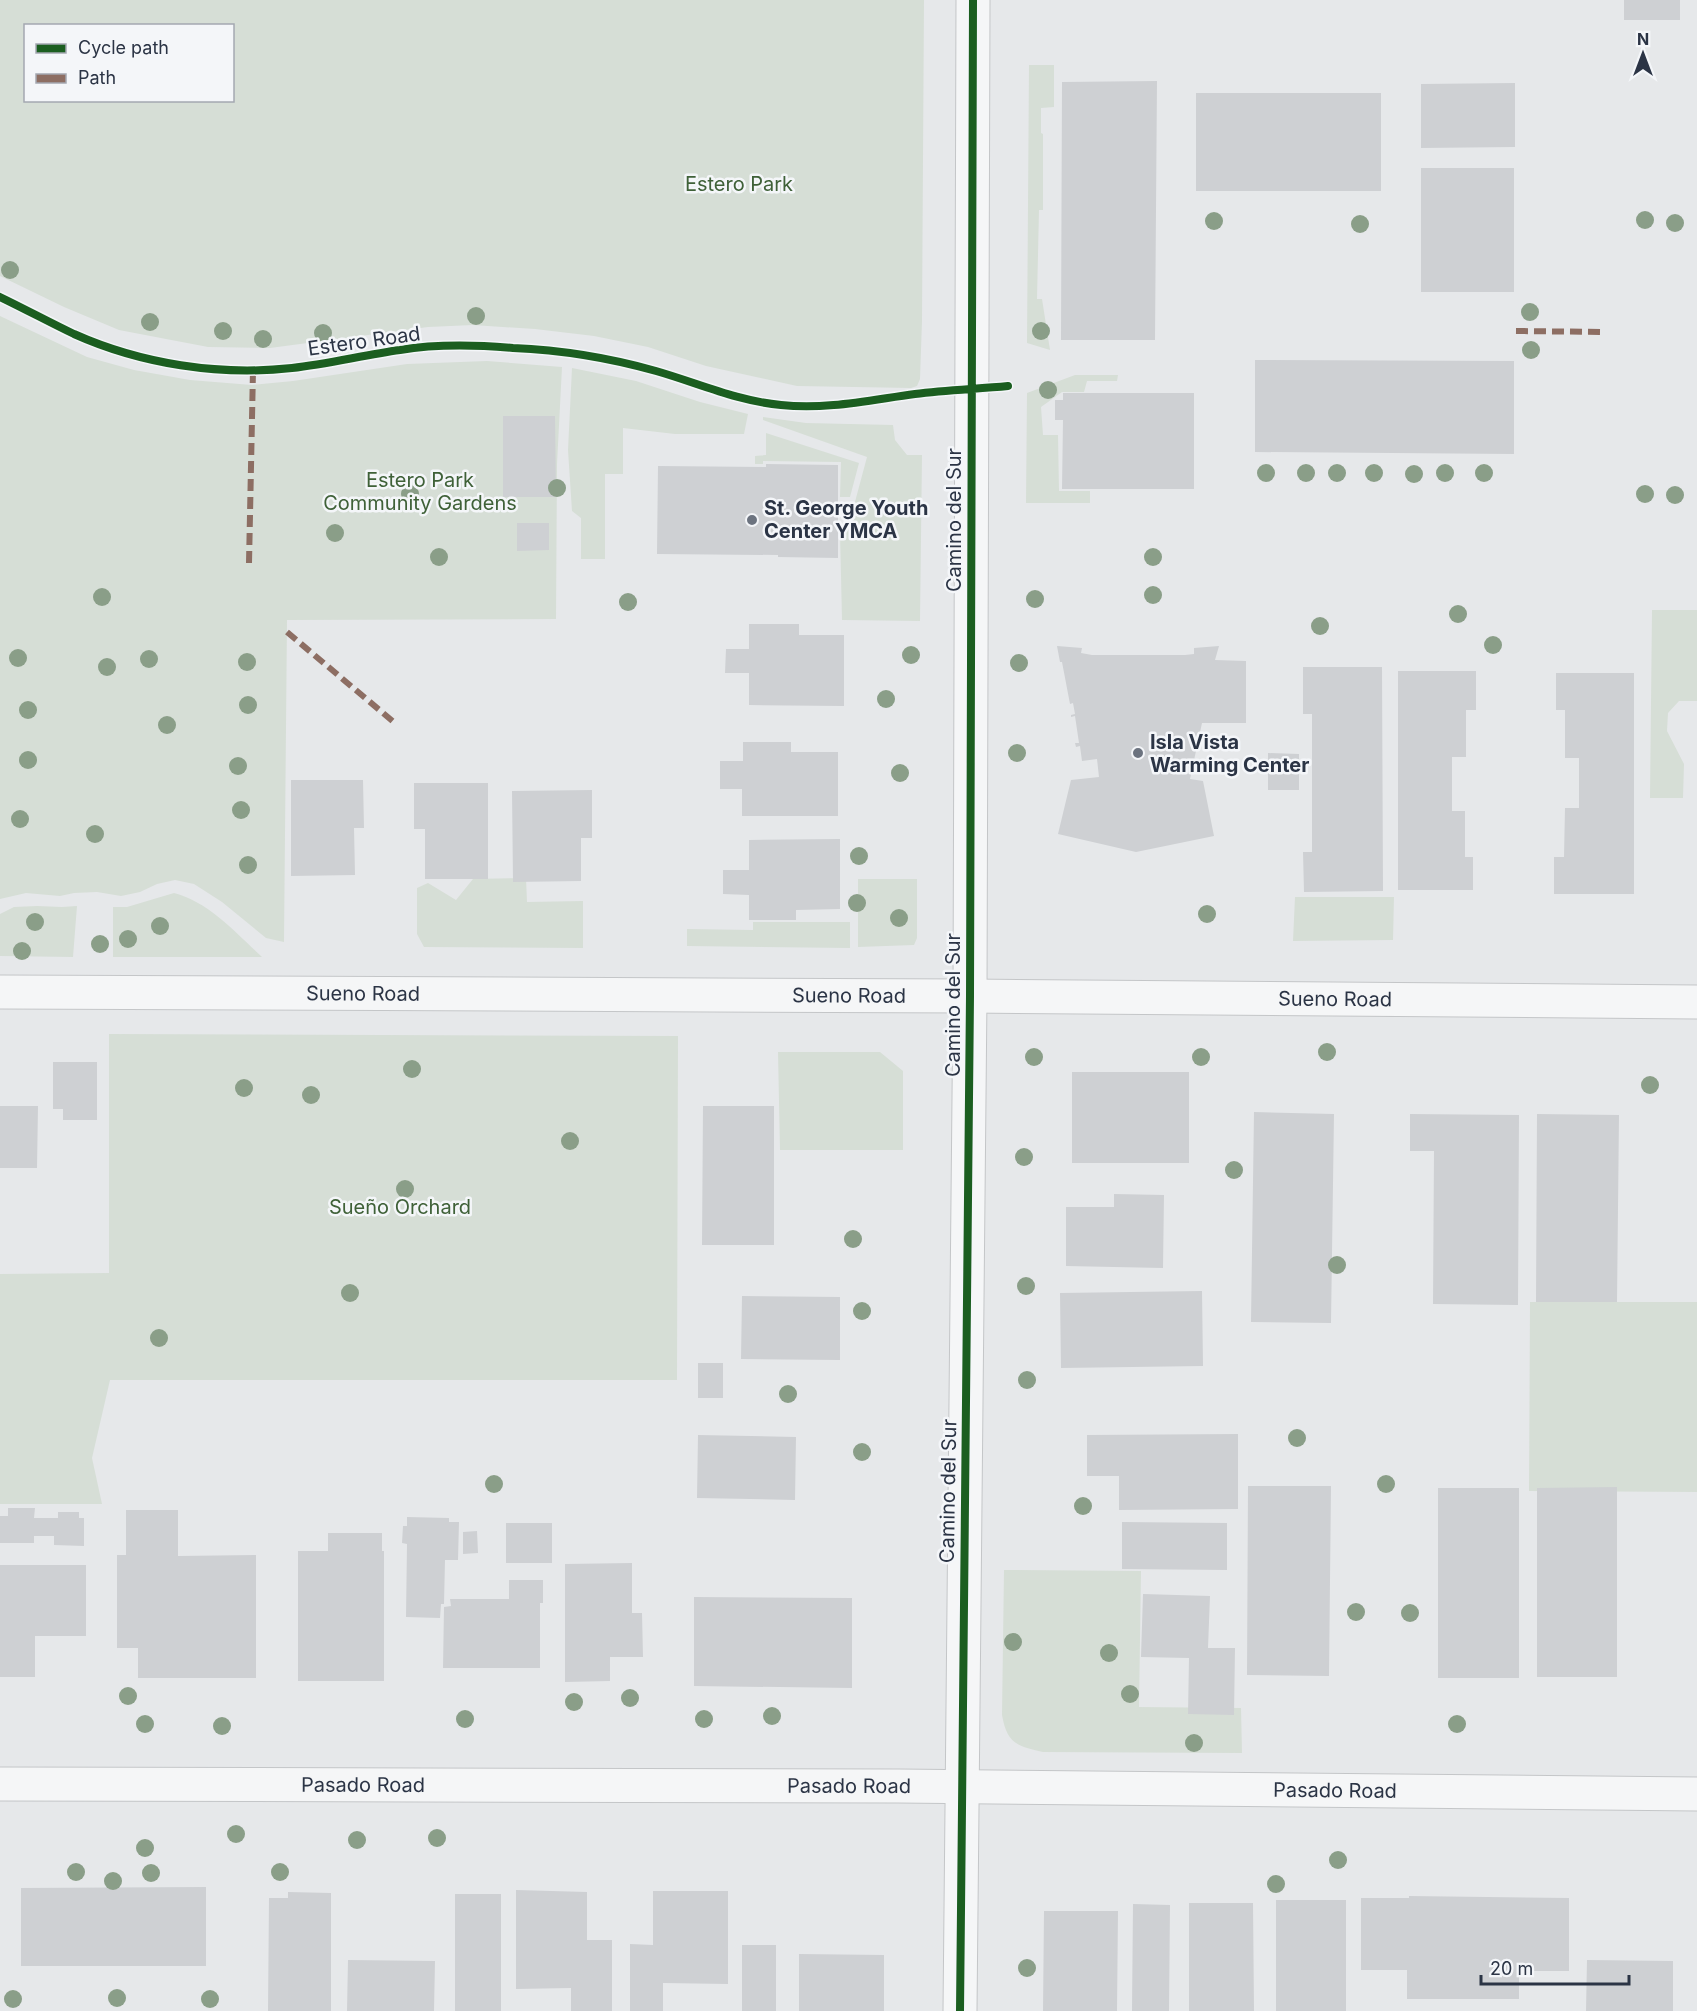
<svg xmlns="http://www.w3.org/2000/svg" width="1697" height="2011" viewBox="0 0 1697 2011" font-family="Inter,sans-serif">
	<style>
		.green { fill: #d6ded6; fill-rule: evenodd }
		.building { fill: #ced0d3 }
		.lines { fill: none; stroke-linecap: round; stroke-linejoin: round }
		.street-casing { stroke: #c4c6c8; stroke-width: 35 }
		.street { stroke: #f5f6f7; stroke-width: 33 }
		.quiet { stroke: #8d6e63; stroke-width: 6; stroke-dasharray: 12 6; stroke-linecap: butt }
		.cycleway-casing { stroke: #f4f6f9; stroke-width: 11 }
		.cycleway { stroke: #1b5e20; stroke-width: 8 }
		.tree { fill: #8a9e88 }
		.poi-dot { fill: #6c737f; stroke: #f4f6f9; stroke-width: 2 }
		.labels { text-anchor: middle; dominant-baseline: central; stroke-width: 5; stroke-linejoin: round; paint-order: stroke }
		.park-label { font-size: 20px; fill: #3f6138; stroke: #f4f6f9 }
		.street-label { font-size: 20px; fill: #2b3445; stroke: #f4f6f9 }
		.poi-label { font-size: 20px; font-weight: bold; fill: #2b3445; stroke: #f4f6f9; text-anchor: start }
	</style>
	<rect width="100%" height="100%" fill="#e6e8ea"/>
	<!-- green -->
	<path class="green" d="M0,0H924L922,321L920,379L917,386L911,388L797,386L706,366L648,347L594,336L535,329L473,325L428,327L270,348L208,347L119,330L64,307L0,276ZM26,26H232V100H26Z
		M1029,65H1054V107L1041,108V133L1043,134V210H1039L1037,299H1042L1050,350L1027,343Z
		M0,316L87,357L134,370L190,380L252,385L293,381L407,364L487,361L562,367L557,464L556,619L287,620L284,942L266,938L222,902L194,884L175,880L157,884L140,892L121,896L97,892L74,893L60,896L26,893L0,899Z
		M572,368L636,381L700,402L748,414L744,434H675L623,428V474H605V559H581V518L572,511L568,450Z
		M1075,375H1118L1117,381H1087L1084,392H1062L1041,407L1043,435H1058L1059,491H1090V503H1026L1027,393Z
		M763,417L806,423L893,425L895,440L907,455H922L920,621L842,620L840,532L848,528L867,457L763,420Z
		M766,433L859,463L850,497H840L841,462L763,461V464H755V456L766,455Z
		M1652,610H1697V701H1679L1668,713L1667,731L1684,764L1683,798H1650Z
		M526,878L527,902L583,901V948L424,947L417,934V888L428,883L456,900L473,879Z
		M858,879H917V938L914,945L858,947Z
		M174,893C209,902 236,933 262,957H113V907H127Z
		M1295,897H1394L1393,940L1293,941Z
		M37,906L62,907L77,906L73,957L0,956V914L14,907Z
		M753,922H850V948L687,946V929L753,930Z
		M109,1034L678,1036L677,1380H110L92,1458L102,1504H0V1274L109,1273Z
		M778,1052H880L903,1071V1150H780Z
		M1530,1302H1697V1492L1529,1491Z
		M1004,1570L1141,1571L1139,1707L1241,1708L1242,1753L1043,1752C1016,1746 1007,1743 1002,1715Z"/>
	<!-- building -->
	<path class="building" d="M1624,0H1680V20H1624Z
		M1157,81L1155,340H1061L1062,82Z
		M1515,83V147L1421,148V84Z
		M1196,93H1381V191H1196Z
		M1421,168H1514V292H1421Z
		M1255,360L1514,361V454L1255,452Z
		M1063,393H1194V489H1062L1063,420H1055V400H1063Z
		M503,416H555L556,497H503Z
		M766,464L838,465V558L778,557V555L657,554L658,466L766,467Z
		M517,523H549V550L517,551Z
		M749,624H799V635H844V706L749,705V673H725L726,649H749Z
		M1057,646L1082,648L1081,653L1092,655H1185L1194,654V648L1219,646L1215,660L1246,661V723H1202L1190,779L1203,781L1214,836L1136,852L1058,834L1071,780L1099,777L1097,759L1082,761L1080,746L1076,747L1075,743H1079L1075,716L1071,717V715L1075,714L1073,703L1070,704L1062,662H1060Z
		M1303,667H1382L1383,891L1304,892L1303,852H1312V714H1303Z
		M1398,671H1476V710H1466V757H1452V811H1465V857H1473V890H1398Z
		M1556,673H1634V894H1554V857H1564L1565,808H1579V758H1565V710H1556Z
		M743,742H791V752H838V816H742V789H720V761H743Z
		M1268,753L1299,754V790H1268Z
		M291,780H363L364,828H354L355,875L291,876Z
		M414,783H488V879H425V829H414Z
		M592,790V838H581V881L513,882L512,791Z
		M840,839V909L796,910V920H749V895L723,894V870H749V840Z
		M53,1062H97V1120H63V1109H53Z
		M1072,1072H1189V1163H1072Z
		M0,1106H38L37,1168H0Z
		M703,1106H774V1245H702Z
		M1254,1112L1334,1114L1331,1323L1251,1322Z
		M1410,1114L1519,1115L1518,1305L1433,1304L1434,1151H1410Z
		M1537,1114L1619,1115L1617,1302H1536Z
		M1114,1194L1164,1195L1163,1268L1066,1266V1207H1114Z
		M1202,1291L1203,1366L1061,1368L1060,1293Z
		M742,1296L840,1297V1360L741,1359Z
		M698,1363H723V1398H698Z
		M1238,1434V1509L1119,1510V1476H1087V1435Z
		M698,1435L796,1437L795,1500L697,1498Z
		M1248,1486H1331L1329,1676L1247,1675Z
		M1617,1487V1677H1537V1488Z
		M1438,1488H1519V1678H1438Z
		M8,1508H35L34,1518H58V1512H79V1518H84V1546L54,1545V1536H34V1543H0V1516H8Z
		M126,1510H178V1556L256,1555V1678H138V1648H117V1555H126Z
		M407,1517L449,1518V1522H459L458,1560H445L444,1604H441L440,1618L406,1617L407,1544L402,1543L403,1526H407Z
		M1122,1522L1227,1523V1570L1122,1569Z
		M506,1523H552V1563H506Z
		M477,1531L478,1553L463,1554V1532Z
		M328,1533H382V1551H384V1681H298V1551H328Z
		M632,1563V1613H642L643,1657H610V1681L565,1682V1564Z
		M0,1565H86V1636H35V1677H0Z
		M509,1580H543V1603H540V1668H443L444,1607L451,1606L450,1599H509Z
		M1143,1594L1210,1596L1208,1648H1235L1234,1715L1188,1714L1189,1658L1141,1657Z
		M694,1597L852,1598V1688L694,1686Z
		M206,1887V1966H21V1888Z
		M516,1890L587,1892V1940H612V2011H571V1988L516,1989Z
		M653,1891H728V1984L663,1983V2011H630V1944L653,1945Z
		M288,1892L331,1893V2011H268L269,1898H288Z
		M455,1894H501V2011H455Z
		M1409,1896L1569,1898V1971H1519V1999H1407V1970H1361V1898H1409Z
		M1276,1900H1346V2011H1276Z
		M1189,1903H1253L1254,2011H1189Z
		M1133,1904L1170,1905L1169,2011H1132Z
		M1044,1911H1118L1117,2011H1043Z
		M742,1945H776V2011H742Z
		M799,1954L884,1955V2011H799Z
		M348,1960L435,1961L434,2011H347Z
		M1587,1960L1673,1961V2011H1586Z"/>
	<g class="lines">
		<!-- street casing -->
		<g class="street-casing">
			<g id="street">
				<path id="s1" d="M0,992L970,996L1697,1002"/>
				<path id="s2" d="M0,1784L898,1786L1697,1794"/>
				<path d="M960,2011L970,996L973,0"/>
			</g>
		</g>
		<!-- street -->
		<use href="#street" class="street"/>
		<!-- quiet -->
		<path class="quiet" d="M1516,331L1604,332
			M249,563L253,370
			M287,632L396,724"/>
		<!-- cycleway casing -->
		<g class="cycleway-casing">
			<path id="cycleway" d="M0,297C25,309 49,322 74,334C141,364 219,376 292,368C328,364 364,355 400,350C436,344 477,345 513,348C562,350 610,358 656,371C698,383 737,401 781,405C826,410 870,400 915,394C946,390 977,389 1008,386
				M960,2011L970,996L973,0"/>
		</g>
		<!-- cycleway -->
		<use href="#cycleway" class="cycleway"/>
	</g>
	<!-- trees -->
	<g class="tree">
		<circle cx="1645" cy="220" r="9"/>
		<circle cx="1214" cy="221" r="9"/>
		<circle cx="1675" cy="223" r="9"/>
		<circle cx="1360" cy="224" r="9"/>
		<circle cx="10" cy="270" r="9"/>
		<circle cx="1530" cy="312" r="9"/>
		<circle cx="476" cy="316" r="9"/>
		<circle cx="150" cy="322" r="9"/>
		<circle cx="223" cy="331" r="9"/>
		<circle cx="1041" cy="331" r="9"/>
		<circle cx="323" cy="333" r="9"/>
		<circle cx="263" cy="339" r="9"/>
		<circle cx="1531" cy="350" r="9"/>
		<circle cx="1048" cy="390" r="9"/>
		<circle cx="1266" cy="473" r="9"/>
		<circle cx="1306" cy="473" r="9"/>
		<circle cx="1337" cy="473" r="9"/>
		<circle cx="1374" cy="473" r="9"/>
		<circle cx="1445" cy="473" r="9"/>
		<circle cx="1484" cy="473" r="9"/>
		<circle cx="1414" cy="474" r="9"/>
		<circle cx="557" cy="488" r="9"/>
		<circle cx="410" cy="494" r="9"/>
		<circle cx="1645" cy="494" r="9"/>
		<circle cx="1675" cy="495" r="9"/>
		<circle cx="335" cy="533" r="9"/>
		<circle cx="439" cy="557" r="9"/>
		<circle cx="1153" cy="557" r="9"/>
		<circle cx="1153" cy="595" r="9"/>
		<circle cx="102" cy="597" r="9"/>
		<circle cx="1035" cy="599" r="9"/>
		<circle cx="628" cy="602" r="9"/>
		<circle cx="1458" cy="614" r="9"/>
		<circle cx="1320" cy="626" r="9"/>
		<circle cx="1493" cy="645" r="9"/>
		<circle cx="911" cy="655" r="9"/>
		<circle cx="18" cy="658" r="9"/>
		<circle cx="149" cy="659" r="9"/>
		<circle cx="247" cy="662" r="9"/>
		<circle cx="1019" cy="663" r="9"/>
		<circle cx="107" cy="667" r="9"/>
		<circle cx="886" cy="699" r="9"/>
		<circle cx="248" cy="705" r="9"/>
		<circle cx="28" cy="710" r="9"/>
		<circle cx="167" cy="725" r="9"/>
		<circle cx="1017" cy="753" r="9"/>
		<circle cx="28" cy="760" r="9"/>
		<circle cx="238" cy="766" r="9"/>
		<circle cx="900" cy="773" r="9"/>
		<circle cx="241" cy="810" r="9"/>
		<circle cx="20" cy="819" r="9"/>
		<circle cx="95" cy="834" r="9"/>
		<circle cx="859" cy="856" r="9"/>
		<circle cx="248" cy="865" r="9"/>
		<circle cx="857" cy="903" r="9"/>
		<circle cx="1207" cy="914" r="9"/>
		<circle cx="899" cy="918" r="9"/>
		<circle cx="35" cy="922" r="9"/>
		<circle cx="160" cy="926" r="9"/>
		<circle cx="128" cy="939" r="9"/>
		<circle cx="100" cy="944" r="9"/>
		<circle cx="22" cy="951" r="9"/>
		<circle cx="1327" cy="1052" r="9"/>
		<circle cx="1034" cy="1057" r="9"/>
		<circle cx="1201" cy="1057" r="9"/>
		<circle cx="412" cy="1069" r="9"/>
		<circle cx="1650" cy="1085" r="9"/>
		<circle cx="244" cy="1088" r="9"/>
		<circle cx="311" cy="1095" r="9"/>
		<circle cx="570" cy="1141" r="9"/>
		<circle cx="1024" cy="1157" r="9"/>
		<circle cx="1234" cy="1170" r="9"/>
		<circle cx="405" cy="1189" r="9"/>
		<circle cx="853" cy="1239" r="9"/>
		<circle cx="1337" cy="1265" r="9"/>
		<circle cx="1026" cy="1286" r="9"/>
		<circle cx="350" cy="1293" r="9"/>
		<circle cx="862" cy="1311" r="9"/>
		<circle cx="159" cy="1338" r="9"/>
		<circle cx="1027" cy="1380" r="9"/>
		<circle cx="788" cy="1394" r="9"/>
		<circle cx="1297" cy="1438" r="9"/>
		<circle cx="862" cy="1452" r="9"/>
		<circle cx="494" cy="1484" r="9"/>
		<circle cx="1386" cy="1484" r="9"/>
		<circle cx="1083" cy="1506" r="9"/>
		<circle cx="1356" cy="1612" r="9"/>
		<circle cx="1410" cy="1613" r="9"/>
		<circle cx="1013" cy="1642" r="9"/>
		<circle cx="1109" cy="1653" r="9"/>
		<circle cx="1130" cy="1694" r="9"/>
		<circle cx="128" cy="1696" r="9"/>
		<circle cx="630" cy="1698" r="9"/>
		<circle cx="574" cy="1702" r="9"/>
		<circle cx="772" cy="1716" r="9"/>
		<circle cx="465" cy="1719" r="9"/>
		<circle cx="704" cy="1719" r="9"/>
		<circle cx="145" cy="1724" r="9"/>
		<circle cx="1457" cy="1724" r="9"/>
		<circle cx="222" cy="1726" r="9"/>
		<circle cx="1194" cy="1743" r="9"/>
		<circle cx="236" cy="1834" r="9"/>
		<circle cx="437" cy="1838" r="9"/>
		<circle cx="357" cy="1840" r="9"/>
		<circle cx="145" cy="1848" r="9"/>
		<circle cx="1338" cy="1860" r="9"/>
		<circle cx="76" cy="1872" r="9"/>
		<circle cx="280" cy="1872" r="9"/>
		<circle cx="151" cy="1873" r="9"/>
		<circle cx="113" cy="1881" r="9"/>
		<circle cx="1276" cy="1884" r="9"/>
		<circle cx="1027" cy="1968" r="9"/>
		<circle cx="117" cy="1998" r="9"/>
		<circle cx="13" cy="1999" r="9"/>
		<circle cx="210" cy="1999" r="9"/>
	</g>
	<!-- markers -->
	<g class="poi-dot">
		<circle cx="752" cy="520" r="6"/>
		<circle cx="1138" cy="753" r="6"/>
	</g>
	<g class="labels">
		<!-- park labels -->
		<g class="park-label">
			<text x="739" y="184">Estero Park</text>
			<text x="420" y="480">Estero Park<tspan x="420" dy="23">Community Gardens</tspan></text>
			<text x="400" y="1207">Sueño Orchard</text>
		</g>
		<!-- street labels -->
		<g class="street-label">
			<text transform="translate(364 341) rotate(-8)">Estero Road</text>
			<text transform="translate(954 520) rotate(-90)">Camino del Sur</text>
			<text stroke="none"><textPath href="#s1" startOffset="363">Sueno Road</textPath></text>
			<text stroke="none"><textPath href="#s1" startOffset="849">Sueno Road</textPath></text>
			<text stroke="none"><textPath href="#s1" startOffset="1335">Sueno Road</textPath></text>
			<text transform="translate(953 1005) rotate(-90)">Camino del Sur</text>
			<text transform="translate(948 1491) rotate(-89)">Camino del Sur</text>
			<text stroke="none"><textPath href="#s2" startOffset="363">Pasado Road</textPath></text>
			<text stroke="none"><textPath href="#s2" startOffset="849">Pasado Road</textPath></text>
			<text stroke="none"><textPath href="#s2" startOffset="1335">Pasado Road</textPath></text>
		</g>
		<!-- poi labels -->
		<g class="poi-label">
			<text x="764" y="508">St. George Youth<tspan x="764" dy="23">Center YMCA</tspan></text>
			<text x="1150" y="742">Isla Vista<tspan x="1150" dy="23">Warming Center</tspan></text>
		</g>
	</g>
	<!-- legend -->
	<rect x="24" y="24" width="210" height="78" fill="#f4f6f9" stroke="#a4a8b1" stroke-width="1.5"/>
	<rect x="36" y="44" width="30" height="9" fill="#1b5e20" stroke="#a4a8b1" stroke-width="1.5"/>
	<text x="78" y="54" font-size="18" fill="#2b3445">Cycle path</text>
	<rect x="36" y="74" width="30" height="9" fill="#8d6e63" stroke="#a4a8b1" stroke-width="1.5"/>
	<text x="78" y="84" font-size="18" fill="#2b3445">Path</text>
	<!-- north arrow -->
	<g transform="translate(1643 54)" stroke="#f4f6f9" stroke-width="4.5" paint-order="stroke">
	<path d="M0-4.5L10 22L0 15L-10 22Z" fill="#2b3445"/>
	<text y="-9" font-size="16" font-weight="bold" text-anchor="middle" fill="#2b3445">N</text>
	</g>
	<!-- scale -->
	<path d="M1481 1975v9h148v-9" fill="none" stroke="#2b3445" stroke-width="3"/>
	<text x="1490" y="1975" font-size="18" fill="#2b3445" stroke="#f4f6f9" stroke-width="4.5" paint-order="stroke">20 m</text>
</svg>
